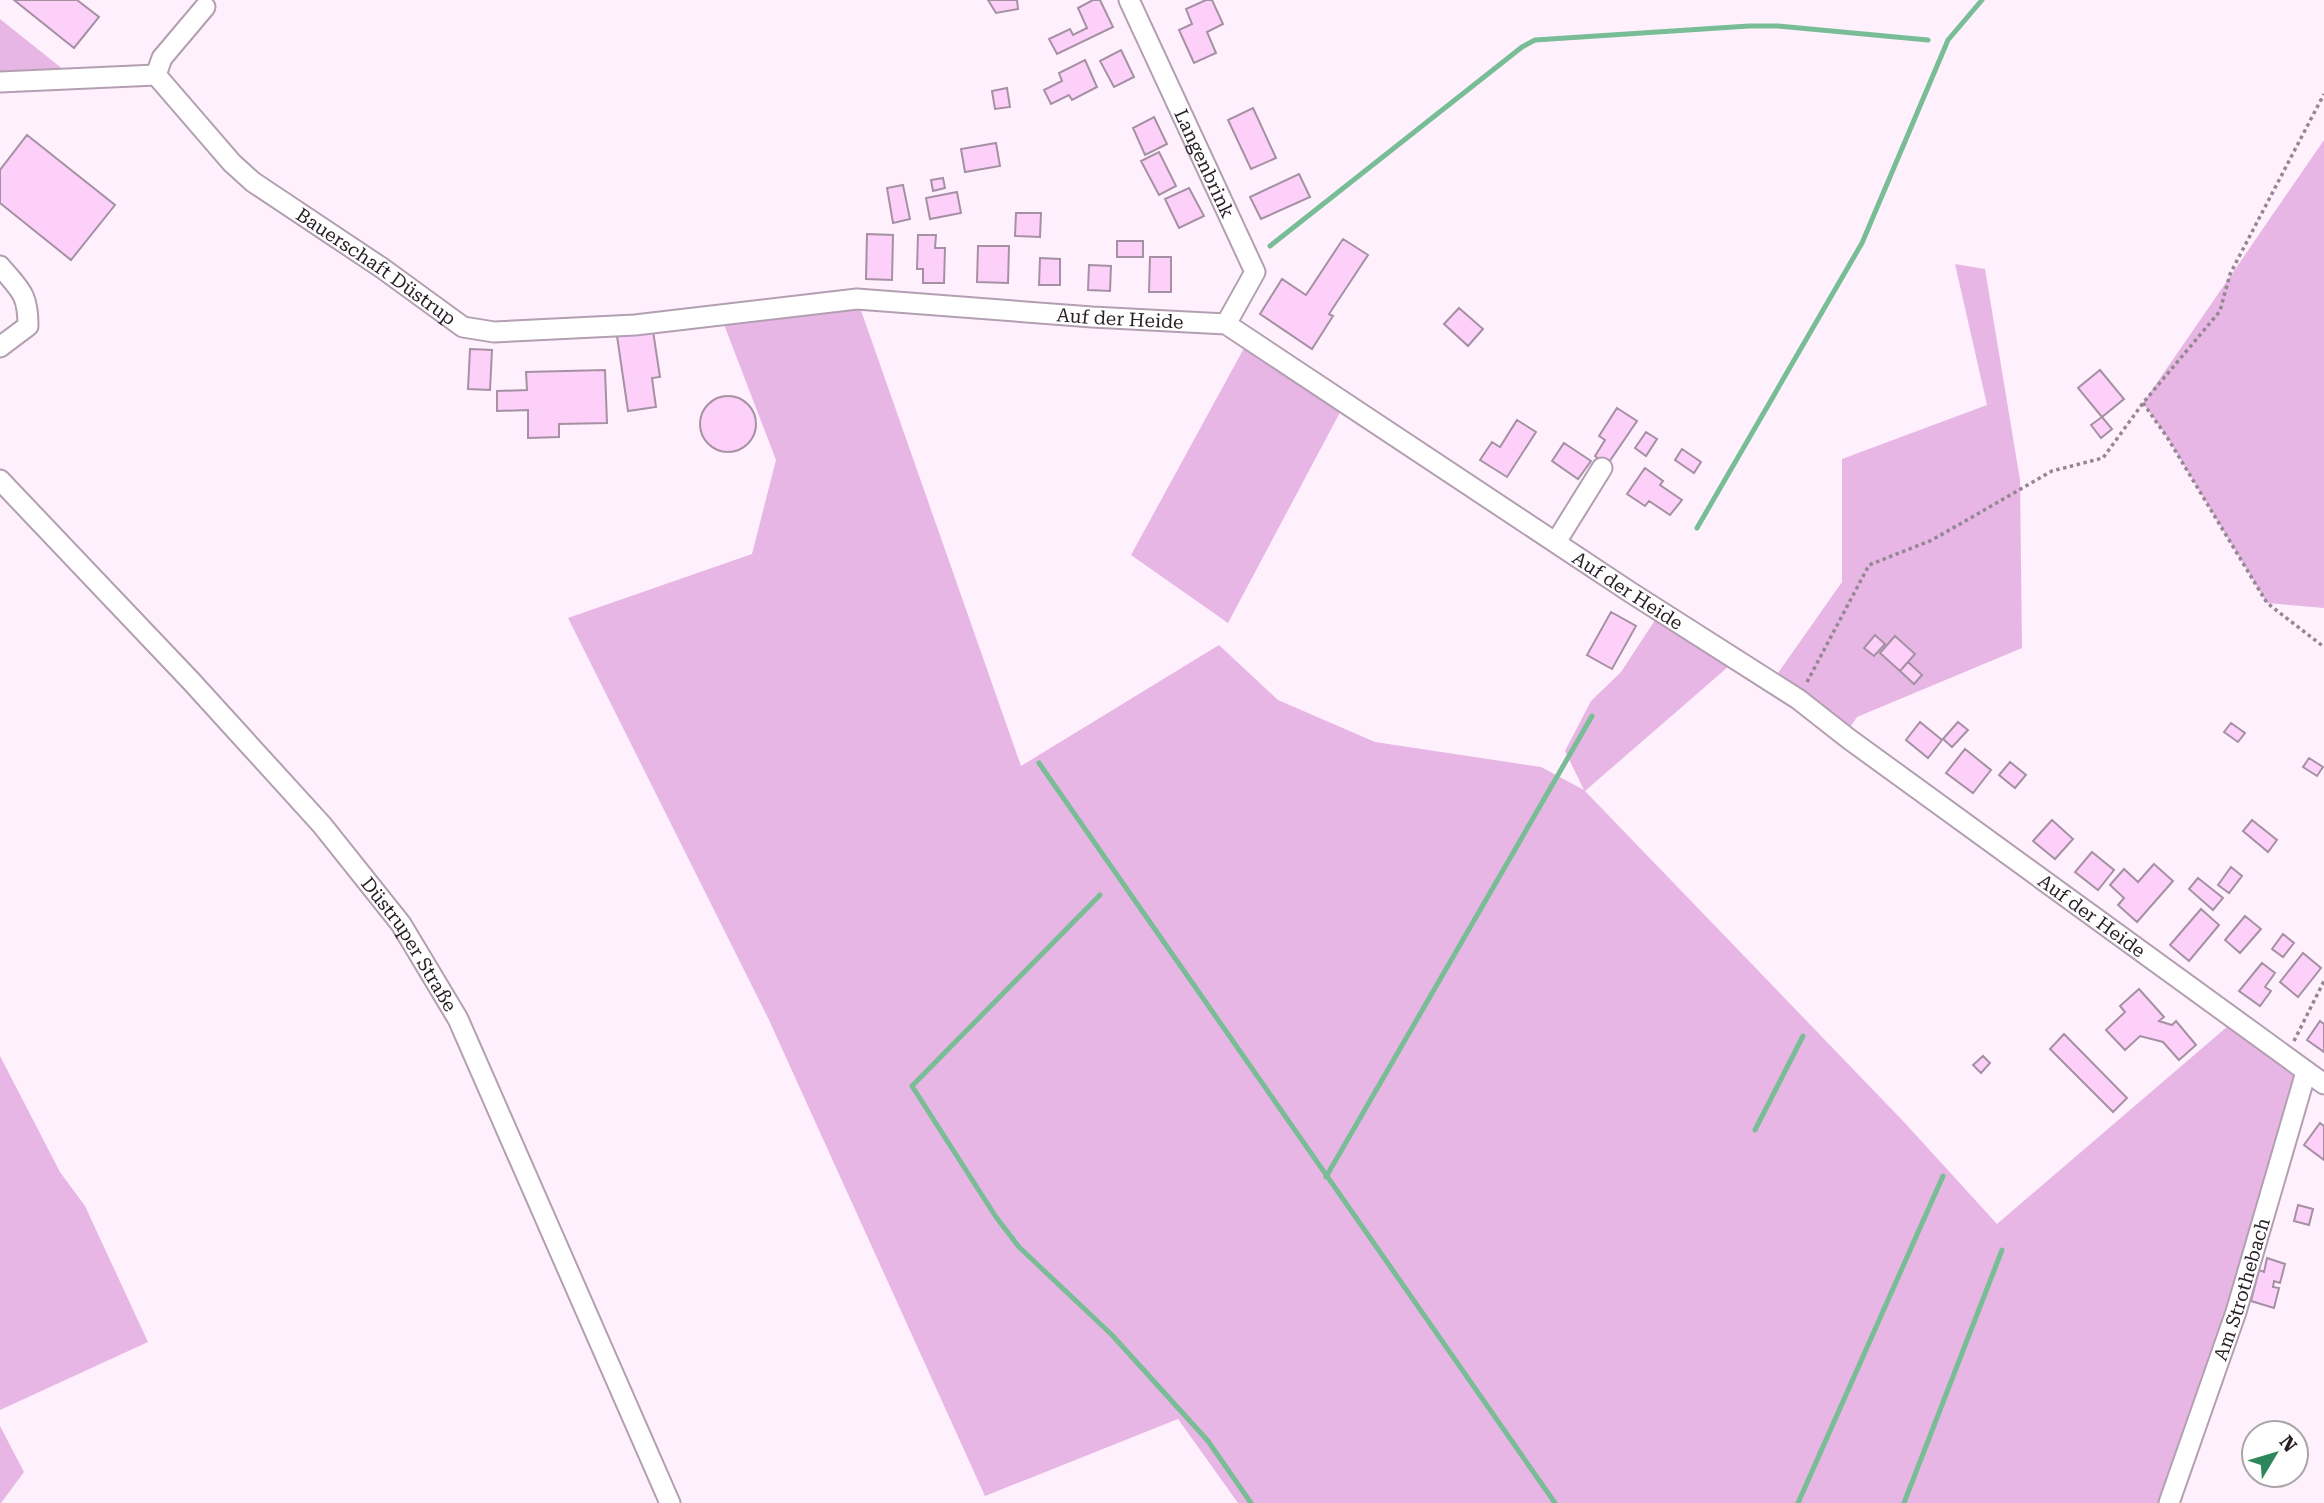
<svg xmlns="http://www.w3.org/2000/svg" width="2324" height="1503" viewBox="0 0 2324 1503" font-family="'Roboto Serif',serif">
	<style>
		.green { fill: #e7b6e4 }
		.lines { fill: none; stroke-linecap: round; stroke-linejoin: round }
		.stream { stroke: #78bd96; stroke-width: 5 }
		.building { fill: #fdd0f9; stroke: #a591a3; stroke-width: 2 }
		.minor-casing { stroke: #b39fb2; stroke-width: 23 }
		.path { stroke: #938892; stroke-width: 3.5; stroke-dasharray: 3.5 3.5; stroke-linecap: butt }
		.minor { stroke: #fff; stroke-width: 19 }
		.labels { text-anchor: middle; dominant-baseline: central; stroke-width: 6; stroke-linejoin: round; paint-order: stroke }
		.street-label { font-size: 19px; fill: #271f26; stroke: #fff }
	</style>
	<rect width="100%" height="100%" fill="#fef1fd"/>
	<!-- green -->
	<path class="green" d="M0,19L64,70L0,73Z
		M2324,140V608L2267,603L2167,437L2143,403Z
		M1955,264L1985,269L2020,480L2022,648L1857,717L1845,735L1771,683L1842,582V459L1987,405Z
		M857,299L1021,766L1219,645L1278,700L1375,742L1541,767L1584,790L1565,751L1591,701L1621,672L1661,611L1736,660L1585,791L1904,1122L1997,1224L2235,1020L2306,1072L2169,1503H1238L1178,1419L985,1496L769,1020L568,618L752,554L776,460L720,314Z
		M1249,339L1345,403L1228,623L1131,555Z
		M0,1056L60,1172L85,1206L148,1342L0,1410Z
		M0,1426L24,1472L1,1503H0Z"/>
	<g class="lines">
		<!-- stream -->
		<path class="stream" d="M1270,246L1522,47L1535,40L1749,26H1778L1928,40
			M1697,528L1862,243L1948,40L1982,0
			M1039,763L1555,1503
			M1100,895L912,1086L996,1217L1019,1247L1112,1335L1208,1441L1251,1503
			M1755,1130L1803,1036
			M1326,1177L1592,716
			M1798,1503L1943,1176
			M1904,1503L2002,1250"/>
	</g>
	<!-- building -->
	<path class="building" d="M14,0H77L99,17L74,48Z
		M988,0H1017L1018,9L996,13Z
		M1093,0H1100L1113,27L1057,54L1049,39L1070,29L1073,35L1087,28L1078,8Z
		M1206,0H1212L1223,24L1207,32L1216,53L1194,63L1179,30L1192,24L1186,9Z
		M1121,50L1134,77L1114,87L1100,61Z
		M1085,60L1097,87L1072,100L1069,95L1051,104L1044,90L1062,81L1059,73Z
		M1007,88L1010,107L995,109L992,91Z
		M1253,108L1276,158L1251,169L1228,120Z
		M1154,117L1167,144L1145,155L1133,128Z
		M27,135L115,205L71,260L0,203V170Z
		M996,143L1000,166L965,172L961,149Z
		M1159,152L1176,186L1159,195L1141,161Z
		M1299,174L1310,197L1261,219L1250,197Z
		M943,178L945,188L933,191L931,180Z
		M903,185L910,219L893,223L887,188Z
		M1189,188L1204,216L1179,228L1165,199Z
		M957,192L961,213L930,219L926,198Z
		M1016,213H1041L1040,237L1015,236Z
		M867,234L893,235L892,280L866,279Z
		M918,235H936L935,248H945L944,283H923V269H917Z
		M1343,239L1368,255L1329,314L1333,316L1312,349L1260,314L1282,279L1306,295Z
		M1117,241H1143V257H1117Z
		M978,246H1009L1008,283L977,282Z
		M1150,257H1171V292H1149Z
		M1040,258L1060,259V285H1039Z
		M1089,265L1111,266L1110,291L1088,290Z
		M1459,308L1483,329L1468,346L1444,324Z
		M653,331L660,377L652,378L656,407L628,411L617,336Z
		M470,349L492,350L490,390L468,389Z
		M605,370L607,423L559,424V437L528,438V410L497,411V391L527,390L526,372Z
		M2100,370L2124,399L2102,417L2078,388Z
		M700 424a28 28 0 1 1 56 0a28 28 0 1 1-56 0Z
		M1617,408L1637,421L1607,465L1595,456L1605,440L1599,436Z
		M2102,417L2112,429L2101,438L2091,425Z
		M1517,420L1536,432L1507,477L1480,460L1492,442L1500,447Z
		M1646,432L1657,439L1646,456L1635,448Z
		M1564,443L1591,461L1578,479L1552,461Z
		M1682,449L1701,462L1694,473L1675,460Z
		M1645,468L1663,481L1660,485L1682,500L1670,515L1649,501L1645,506L1627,494Z
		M1611,612L1636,626L1612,669L1587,655Z
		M1875,635L1885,644L1874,656L1864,648Z
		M1895,636L1915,654L1900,671L1880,653Z
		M1908,662L1922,675L1914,684L1900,671Z
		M1920,722L1942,740L1928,758L1906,740Z
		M1958,722L1968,730L1952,747L1943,739Z
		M2231,723L2245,733L2238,742L2224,732Z
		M1965,749L1991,770L1973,793L1946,773Z
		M2309,758L2323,767L2317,776L2303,767Z
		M2010,762L2026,775L2015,788L1999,775Z
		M2052,820L2073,839L2055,859L2033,841Z
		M2252,820L2277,840L2268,852L2243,831Z
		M2092,852L2114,870L2098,890L2075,872Z
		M2154,864L2173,881L2137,922L2118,905L2124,898L2110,885L2124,869L2138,882Z
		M2231,867L2242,876L2229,893L2218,885Z
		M2198,878L2223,898L2213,910L2189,889Z
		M2201,909L2219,925L2189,961L2170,945Z
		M2245,916L2261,929L2240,953L2225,940Z
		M2283,934L2294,943L2283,957L2272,949Z
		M2303,953L2321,968L2298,997L2280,982Z
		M2262,963L2275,973L2265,987L2271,991L2260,1006L2239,991Z
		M2139,989L2164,1017L2159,1021L2172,1025L2176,1021L2196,1045L2179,1060L2163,1042L2140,1036L2125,1050L2106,1030L2125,1012L2120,1006Z
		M2320,1021L2324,1024V1052L2307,1040Z
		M2064,1034L2127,1098L2113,1112L2050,1049Z
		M1983,1056L1990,1063L1981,1073L1973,1065Z
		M2320,1123L2324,1126V1160L2304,1145Z
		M2298,1205L2313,1209L2309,1225L2294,1221Z
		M2267,1258L2285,1264L2280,1283L2274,1281L2273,1287L2279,1288L2274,1308L2251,1301L2259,1270L2264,1272Z"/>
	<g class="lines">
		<!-- minor casing -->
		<g class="minor-casing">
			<g id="minor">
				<path id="s1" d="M1129,0L1255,272L1226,324"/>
				<path d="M156,75L162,58L205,7"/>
				<path id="s2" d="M0,82L156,75L232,163L253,182L382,268L463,327L494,332L635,325L857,299L1092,317L1226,324L1630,592L1798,699L1849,739L2324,1084"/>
				<path d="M0,266C20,290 28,293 28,326L0,347"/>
				<path id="s3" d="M0,480L191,681L322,825L401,924L458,1019L670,1503"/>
				<path d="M1556,542L1602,468"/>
				<path id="s4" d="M2169,1503L2236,1312L2306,1072"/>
			</g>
		</g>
		<!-- path -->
		<path class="path" d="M2143,403L2167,437L2267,603L2324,647
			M1807,682L1869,565L1932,540L2052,471L2103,458L2143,403L2220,311L2230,274L2324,94
			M2294,1041L2324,981"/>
		<!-- minor -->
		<use href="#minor" class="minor"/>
	</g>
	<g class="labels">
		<!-- street labels -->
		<g class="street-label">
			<text stroke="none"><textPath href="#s1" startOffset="180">Langenbrink</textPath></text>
			<text stroke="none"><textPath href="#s2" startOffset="450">Bauerschaft Düstrup</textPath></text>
			<text stroke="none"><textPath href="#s2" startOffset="1216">Auf der Heide</textPath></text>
			<text stroke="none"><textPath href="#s2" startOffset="1804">Auf der Heide</textPath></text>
			<text stroke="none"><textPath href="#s2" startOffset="2371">Auf der Heide</textPath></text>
			<text stroke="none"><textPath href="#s3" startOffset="620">Düstruper Straße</textPath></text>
			<text stroke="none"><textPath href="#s4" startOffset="226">Am Strothebach</textPath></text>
		</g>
	</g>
	<!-- north arrow -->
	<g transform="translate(2275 1454) rotate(52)"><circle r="33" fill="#ffffff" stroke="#a9a5a8" stroke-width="2"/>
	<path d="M0-5L12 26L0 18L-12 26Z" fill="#2e865b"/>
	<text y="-10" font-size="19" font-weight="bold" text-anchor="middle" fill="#271f26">N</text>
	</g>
</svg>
